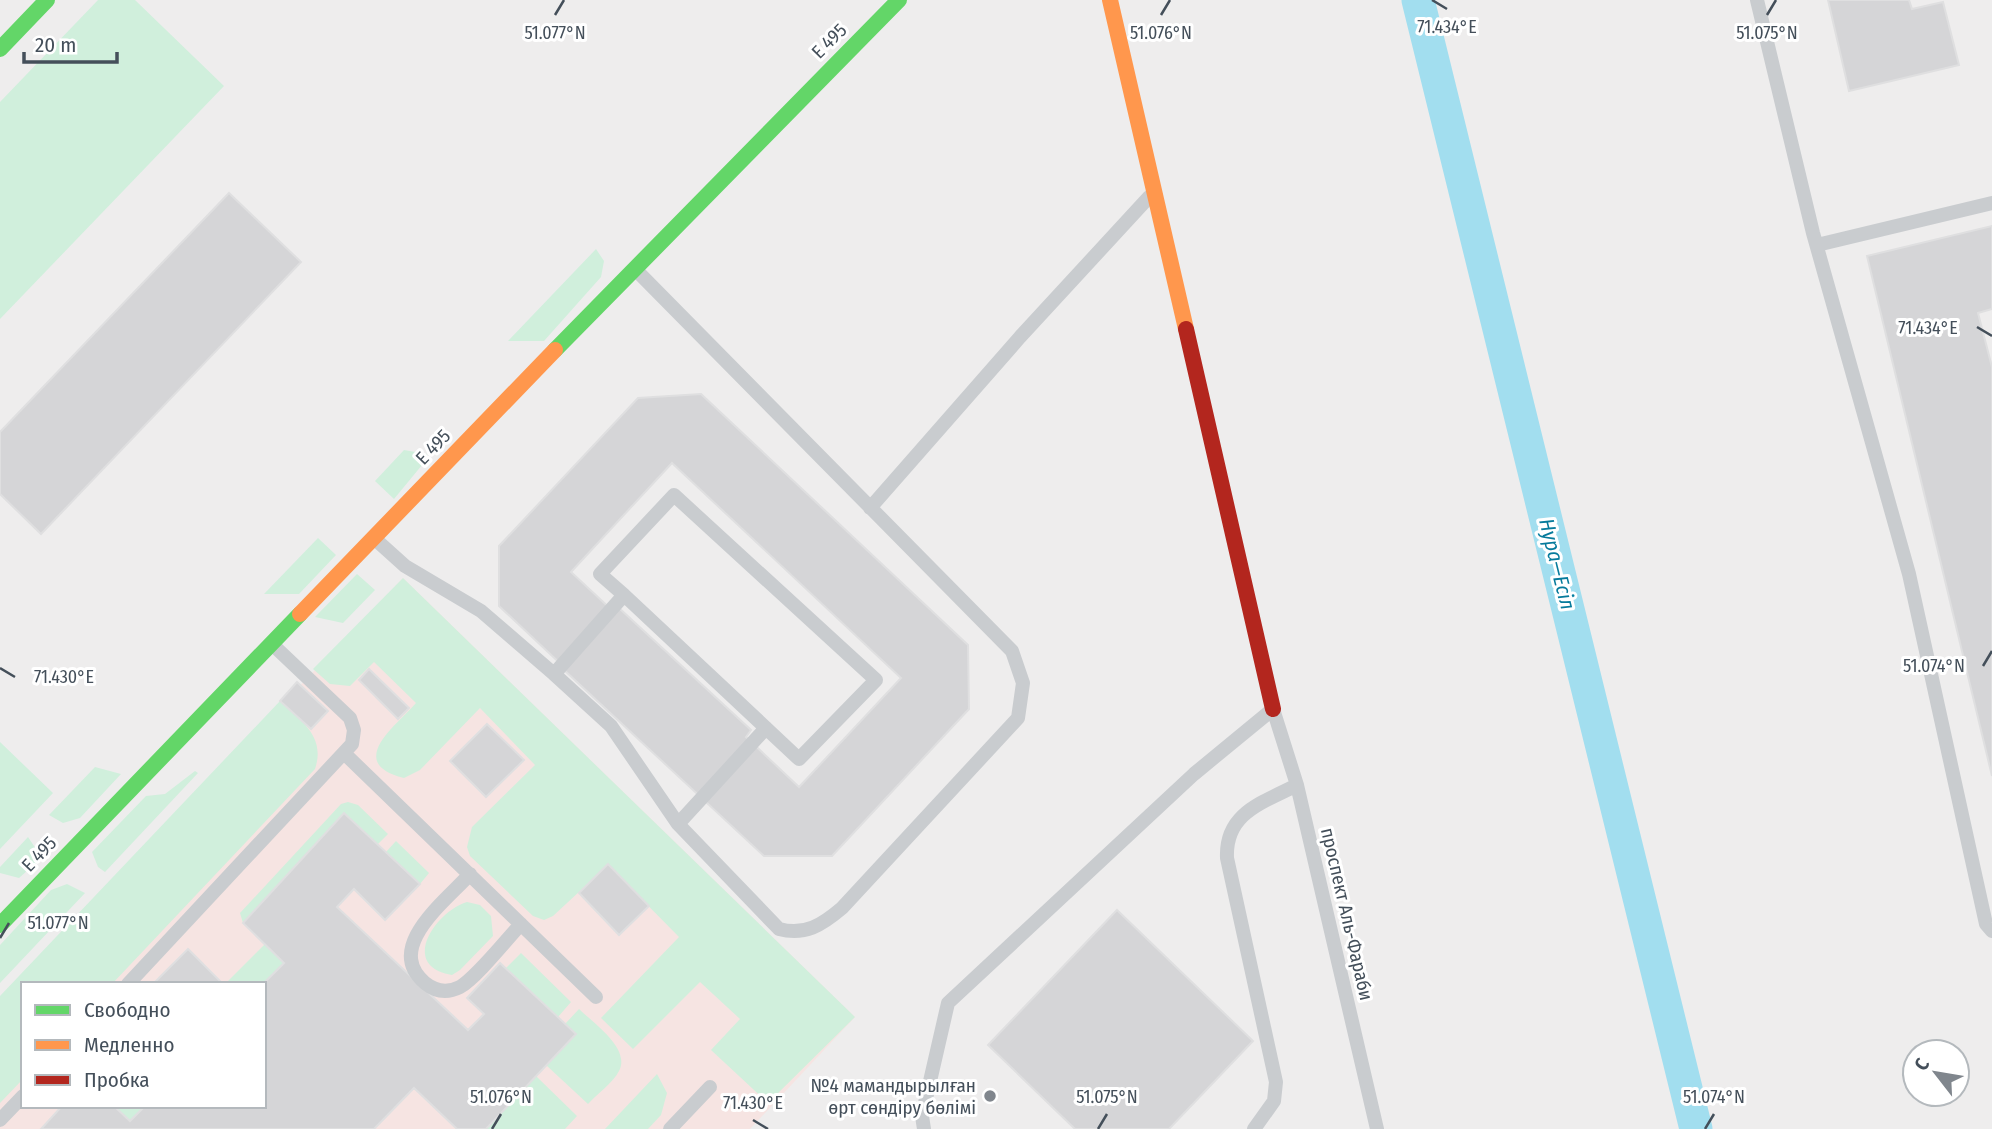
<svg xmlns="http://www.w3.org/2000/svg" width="1992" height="1129" viewBox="0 0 1992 1129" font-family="'Fira Sans Condensed',sans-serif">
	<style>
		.medical { fill: #f6e4e2; fill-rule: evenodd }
		.green { fill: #d0efdc }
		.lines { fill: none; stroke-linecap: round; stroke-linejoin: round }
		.canal { stroke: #a2deef; stroke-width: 33 }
		.building { fill: #d5d5d7; stroke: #dfdfe0; stroke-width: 2; fill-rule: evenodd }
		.lane { stroke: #c9cccf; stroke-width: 14 }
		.fast { stroke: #63d668; stroke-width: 16 }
		.slow { stroke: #ff974d; stroke-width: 16 }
		.jam { stroke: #b3261e; stroke-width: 16 }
		.ticks { fill: none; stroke: #444f5a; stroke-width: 2.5 }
		.poi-dot { fill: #80868d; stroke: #fff; stroke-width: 2.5 }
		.labels { text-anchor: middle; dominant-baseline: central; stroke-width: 6; stroke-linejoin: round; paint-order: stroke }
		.street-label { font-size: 19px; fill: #444f5a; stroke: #fff }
		.poi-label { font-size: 19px; fill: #444f5a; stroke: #fff; text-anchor: end }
		.water-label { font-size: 21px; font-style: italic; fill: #067b9c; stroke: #fff }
		.ticks-label { font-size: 18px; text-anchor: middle; fill: #444f5a; stroke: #fff; stroke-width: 6; stroke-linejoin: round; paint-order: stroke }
	</style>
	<rect width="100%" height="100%" fill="#eeeded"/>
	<!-- medical -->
	<path class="medical" d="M403,578L855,1017L750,1129H0V999ZM23,984H264V1106H23Z"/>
	<!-- green -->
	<path class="green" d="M98,0H135L224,86L0,319V102Z
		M596,249L604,261L601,277L544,341H508Z
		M404,450L427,454V459L394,499L375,481Z
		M318,538L336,555L299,594H264Z
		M357,574L375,590L343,623L315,617Z
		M403,578L855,1017L768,1103L711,1050L740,1019L700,982L633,1049L601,1018L679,937L608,865L553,916L544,920L533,916L470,856L467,847L472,827L535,765L480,708L420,770L404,778C344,763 397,725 416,703L374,662L350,686L330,684L313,669Z
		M280,701C301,721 326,736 315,769L112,984H23V1079L0,1103V996Z
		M0,742L53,793L0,849Z
		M95,767L121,774L80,818L63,823L49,815Z
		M195,771L198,773L105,872L98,867L92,852L146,796L165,794Z
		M348,802L358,805L388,834L378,844L344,813L243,923L240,913L341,804Z
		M28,837L36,849V863L19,878L0,873V867Z
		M396,841L429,873L420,884L386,852Z
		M67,884L85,893L0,983V945L51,890Z
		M467,902L480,905L491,916L493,936L460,970L452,975C398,966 436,911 467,902Z
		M265,944L284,963L263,984H225Z
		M521,953L571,1002L558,1017L506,968Z
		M579,1009C593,1023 631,1048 619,1071C613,1083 597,1094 588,1104L546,1065L565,1024Z
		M657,1074L667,1093L661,1115L648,1129H605Z
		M536,1076L577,1116L565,1129H486Z
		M114,1106H145L130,1121Z"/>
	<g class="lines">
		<!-- canal -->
		<path class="canal" d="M1418,0L1696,1129"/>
	</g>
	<!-- building -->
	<path class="building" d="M1828,0H1909L1912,9L1943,2L1959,65L1849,91Z
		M229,193L301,262L41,534L0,494V432Z
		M1992,226V309L1978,313L1992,367V776L1867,256Z
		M701,394L968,645L969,709L832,856H764L563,669L565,668L499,606V546L638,398ZM672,463L901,678L799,787L746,737L751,730L619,608L615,613L571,572Z
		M369,669L409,708L398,719L359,680Z
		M297,682L328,711L311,729L280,701Z
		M487,724L524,760L486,797L450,761Z
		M344,813L420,884L385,920L354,889L337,907L468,1030L484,1014L467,998L500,963L576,1034L486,1129H457L414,1088L374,1129H41L62,1106H114L130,1121L145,1106H264L263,984L284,963L243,923Z
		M608,864L649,906L619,935L579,893Z
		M1117,910L1253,1041L1169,1129H1075L988,1045Z
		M188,949L223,984H153Z"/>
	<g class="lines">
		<!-- lane -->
		<path class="lane" d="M1757,0L1813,233L1909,574L1986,924L1992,931
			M1817,245L1992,203
			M635,269L1012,651L1023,683L1018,718L842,908C822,925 805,936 779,929L678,824
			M870,508L1020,337L1149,197
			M375,539L405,566L481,611L554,674L624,595L600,574L674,495L876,680L799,759L624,595
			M554,674L611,726L678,824L766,728
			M345,754L596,997
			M470,874C446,901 383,947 425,983C436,992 448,993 460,987C476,978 507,939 521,924
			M128,984L352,744L354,730L350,718L273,645
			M0,1120L23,1096
			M670,1129L710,1087
			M924,1129L922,1116L948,1003L1194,774L1273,709L1297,785L1377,1129
			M1254,1129L1274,1101L1276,1082L1227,858C1225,813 1262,803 1297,785"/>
		<!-- fast -->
		<path class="fast" d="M0,49L47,0
			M555,350L899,0
			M0,925L300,614"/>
		<!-- slow -->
		<path class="slow" d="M1110,0L1186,329
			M300,614L555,350"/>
		<!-- jam -->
		<path class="jam" d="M1186,329L1273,709"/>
	</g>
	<!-- ticks -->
	<path class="ticks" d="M1432,0L1447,9M555,15L564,0M1161,15L1170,0M1767,15L1776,0M1977,327L1992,336M1983,666L1992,651M0,668L15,677M0,938L9,923M753,1120L768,1129M492,1129L501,1114M1098,1129L1107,1114M1705,1129L1714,1114"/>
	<!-- markers -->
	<circle class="poi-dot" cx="990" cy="1096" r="7"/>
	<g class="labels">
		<!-- street labels -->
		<g class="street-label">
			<text transform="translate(829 41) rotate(-45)">E 495</text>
			<text transform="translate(433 447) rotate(-46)">E 495</text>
			<text transform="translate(39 854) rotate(-46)">E 495</text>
			<text transform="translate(1347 914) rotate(77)">проспект Аль-Фараби</text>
		</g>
		<!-- poi labels -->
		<g class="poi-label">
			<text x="976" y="1085">№4 мамандырылған<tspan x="976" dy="22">өрт сөндіру бөлімі</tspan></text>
		</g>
		<!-- water labels -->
		<g class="water-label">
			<text transform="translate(1557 564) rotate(76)">Нура—Есіл</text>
		</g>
	</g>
	<g class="ticks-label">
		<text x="1447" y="33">71.434°E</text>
		<text x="555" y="39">51.077°N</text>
		<text x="1161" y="39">51.076°N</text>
		<text x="1767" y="39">51.075°N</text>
		<text x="1928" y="334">71.434°E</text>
		<text x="1934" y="672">51.074°N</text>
		<text x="64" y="683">71.430°E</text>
		<text x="58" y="929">51.077°N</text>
		<text x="501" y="1103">51.076°N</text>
		<text x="1107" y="1103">51.075°N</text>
		<text x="1714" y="1103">51.074°N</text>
		<text x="753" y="1109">71.430°E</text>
	</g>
	<!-- legend -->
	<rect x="21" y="982" width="245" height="126" fill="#ffffff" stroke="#b4b9bd" stroke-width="2"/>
	<rect x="35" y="1005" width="35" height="10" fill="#63d668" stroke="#b4b9bd" stroke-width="2"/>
	<text x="84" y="1017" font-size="21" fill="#444f5a">Свободно</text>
	<rect x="35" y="1040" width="35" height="10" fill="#ff974d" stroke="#b4b9bd" stroke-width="2"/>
	<text x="84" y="1052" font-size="21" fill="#444f5a">Медленно</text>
	<rect x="35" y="1075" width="35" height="10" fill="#b3261e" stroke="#b4b9bd" stroke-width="2"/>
	<text x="84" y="1087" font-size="21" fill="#444f5a">Пробка</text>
	<!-- north arrow -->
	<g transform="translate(1936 1073) rotate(301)"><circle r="33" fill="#ffffff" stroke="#b4b9bd" stroke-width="2"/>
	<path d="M0-5L12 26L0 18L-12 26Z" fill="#80868d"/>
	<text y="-10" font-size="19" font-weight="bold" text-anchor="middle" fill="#444f5a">С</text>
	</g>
	<!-- scale -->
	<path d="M24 52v10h93v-10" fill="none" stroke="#444f5a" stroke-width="3.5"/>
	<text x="35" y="52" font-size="21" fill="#444f5a" stroke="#ffffff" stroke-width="5" paint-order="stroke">20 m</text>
</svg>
